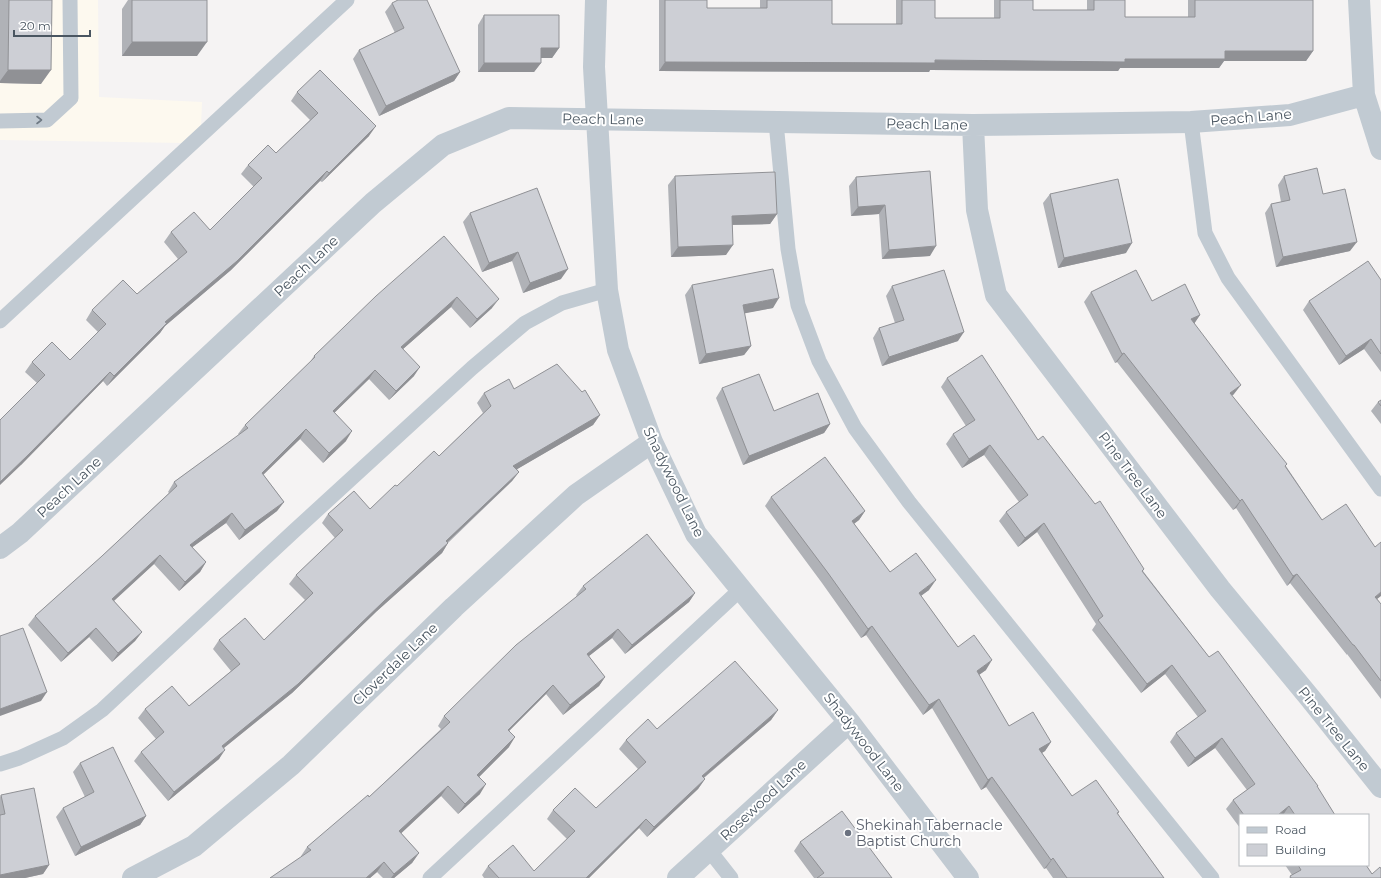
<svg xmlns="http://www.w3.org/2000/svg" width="1381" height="878" viewBox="0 0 1381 878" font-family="Montserrat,sans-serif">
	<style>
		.commercial { fill: #fdf9ef }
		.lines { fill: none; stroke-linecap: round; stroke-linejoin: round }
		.service { stroke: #c1cad2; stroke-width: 15 }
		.minor { stroke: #c1cad2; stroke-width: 22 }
		.wall { fill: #b0b2b7 }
		.shaded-wall { fill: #909195 }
		.building { fill: #cdcfd5; stroke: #909195 }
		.oneway { stroke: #6e7983 }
		.worship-dot { fill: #6b7280; stroke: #fff; stroke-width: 1.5 }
		.labels { text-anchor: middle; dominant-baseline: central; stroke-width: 4; stroke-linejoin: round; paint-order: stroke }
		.street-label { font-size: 14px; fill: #4a5661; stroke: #fff }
		.worship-label { font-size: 14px; fill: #5b616d; stroke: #fff; text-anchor: start }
	</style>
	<rect width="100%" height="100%" fill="#f5f3f3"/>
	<!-- commercial -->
	<path class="commercial" d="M0,0H98L99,97L202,102L201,127L184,143L0,140Z"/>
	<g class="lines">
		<!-- service -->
		<path class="service" d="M0,121L47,120L71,98L70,0
			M776,122L788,249L798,305L819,361L855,428L909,502L1212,878
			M1191,122L1205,233L1228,278L1381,489
			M0,321L347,0
			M0,764L19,758L63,738L102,710L293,532L472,368L525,323L562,303L607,290
			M709,850L731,878
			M430,878L741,589"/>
		<!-- minor -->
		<path class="minor" d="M596,0L594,67L607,290L618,350L652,442L696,534L849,722L968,878
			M1359,0L1364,95L1381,149
			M973,125L977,210L996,295L1220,589L1310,698L1381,787
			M0,548L20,533L373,203L443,145L509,118L973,125L1191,122L1290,115L1364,95
			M133,878L194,846L291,765L454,607L576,495L652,442
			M678,878L849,722"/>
	</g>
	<!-- wall -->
	<path class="wall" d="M0,0H52L41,84L0,83Z
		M128,0H207L197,56H122V9Z
		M659,0H707V8H760V0H832V24H896V0H935V18H994V0H1033V10H1087V0H1125V17H1188V0H1313V51L1306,61H1224L1219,68H1120L1118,71L930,70L929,72L659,71Z
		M392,3L460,72L454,81L379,116L353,59L359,50L395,33L385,12Z
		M484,15L559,48L552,58H541V63L534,72H478V25Z
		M297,92L369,136L322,182L320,181L231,270L165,326L160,333L107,386L103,381L21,465L37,383L25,372L32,362L70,360L98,332L86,320L92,310L137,294L178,259L164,242L171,232L210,230L254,187L241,174L248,165L276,153L310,120L291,101Z
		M930,171V256L882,259L879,214L851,216L849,186L856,177Z
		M675,176L777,214L770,224L732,225L726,255L671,257L668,185Z
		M1284,176L1323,194L1350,251L1276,267L1265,213L1271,204L1281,202L1278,185Z
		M1050,194L1126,253L1058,268L1043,203Z
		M470,213L561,279L523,293L512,261L482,272L463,222Z
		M444,236L492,308L470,328L451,307L403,349L414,376L389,400L369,379L334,413L346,441L323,463L300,439L263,474L284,502L277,511L239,540L226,523L192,547L206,562L200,572L179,591L154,564L114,601L142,632L135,641L112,662L89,637L61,662L28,625L35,616L99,559L102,556L169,493L168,492L174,482L239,435L238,434L245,425L310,362L314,356Z
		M1381,280V372L1364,349L1339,365L1303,310L1309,301Z
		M692,285L773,308L744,313L751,346L744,355L699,364L685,295Z
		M892,286L958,341L882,366L873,338L879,328L895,323L886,296Z
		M1091,292L1152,301L1200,315L1194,323L1234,394L1232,396L1286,466L1322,520L1381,604V699L1347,654V655L1290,583L1287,586L1236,508L1233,510L1117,362L1115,363L1084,302Z
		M947,378L1038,440L1144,569L1143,571L1209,657L1318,786L1317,787L1335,815H1240V828L1226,809L1233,800L1247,790L1215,748L1188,767L1170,742L1176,733L1198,717L1165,674L1141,693L1092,630L1096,624L1037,532L1018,547L999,521L1006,512L1019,502L984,455L962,468L946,444L953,434L966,426L941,387Z
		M722,388L774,411L830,424L824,433L743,465L716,398Z
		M514,389L600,415L593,425L517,469L519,472L512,481L448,543L442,553L377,611L292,693L224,748L219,759L168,801L134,761L141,752L156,739L138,718L145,709L189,706L231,671L213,649L219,640H264L305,600L289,584L296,575L335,538L322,523L328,514L370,509L397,486L439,456L483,413L477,403L484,393Z
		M1381,400V424L1371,411L1378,402Z
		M771,497L865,511L859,520L854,524L890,572L929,590L921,596L958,647L986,670L979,675L1009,726L1051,742L1045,751L1042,753L1072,796L1119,812L1118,814L1164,878H1053L1046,868L1044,869L986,787L981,790L932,708L923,715L866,635L861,638L822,583L765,506Z
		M583,586L695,593L689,602L625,654L612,638L589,656L605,677L599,686L563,715L546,694L509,731V747L479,777L480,794L458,814L441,796L401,833L419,853L412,863L394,878H383L377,872L370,878H270L301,857V856L307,847L369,797L441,729L438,726L444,716L577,596L576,595Z
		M778,710L771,720L704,778L705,779L698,789L647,837L639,828L589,878H484L482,875L488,866L534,871L567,839L547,819L553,810L596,808L638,769L619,749L626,740L657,729Z
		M80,763L146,816L140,825L75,856L56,817L63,808L85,797L73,772Z
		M1,795L49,865L43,874L25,878H0V797Z
		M800,842L892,878H814L794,851Z
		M1285,865H1366L1372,874L1381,878H1289L1292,875Z"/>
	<!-- shaded-wall -->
	<path class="shaded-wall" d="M132,42H207L197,56H122Z
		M541,48H559L552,58H534Z
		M1225,51H1313L1306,61H1224L1219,68H1120L1118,71L930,70L929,72L659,71L665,62L1125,59Z
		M484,63H541L534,72H478Z
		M8,70H51L41,84L0,83V81Z
		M460,72L454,81L379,116L386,106Z
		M376,126L369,136L322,182L329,173Z
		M327,171L320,181L231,270L165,326L160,333L107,386L114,376L165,322Z
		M885,205L879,214L851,216L858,207Z
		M777,214L770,224L725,225L732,216Z
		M1357,242L1350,251L1276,267L1283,257Z
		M1132,243L1126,253L1058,268L1064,258Z
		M733,245L726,255L671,257L678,247Z
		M936,246L930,256L882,259L889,250Z
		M518,252L512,261L482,272L489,263Z
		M568,269L561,279L523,293L530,283Z
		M457,297L451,307L395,356L401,347Z
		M779,298L773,308L736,315L743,305Z
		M499,299L492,308L470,328L477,319Z
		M1200,315L1194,324L1191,319Z
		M964,332L958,341L882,366L889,357Z
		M1371,339L1364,349L1339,365L1346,356Z
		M751,346L744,355L699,364L706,354Z
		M1124,353L1117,362L1115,363L1122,354Z
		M420,367L414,376L389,400L396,391Z
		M375,370L369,379L326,421L333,411Z
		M110,372L103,381L21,465L0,485V482Z
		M1241,385L1234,394L1223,402L1230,393Z
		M600,415L593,425L507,475L513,466Z
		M830,424L824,433L743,465L749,456Z
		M306,429L300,439L256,482L262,473Z
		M352,431L346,441L323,463L329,453Z
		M990,445L984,455L962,468L969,459Z
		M519,472L512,481L439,550L446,541Z
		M1242,499L1236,508L1233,510L1240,501Z
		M284,502L277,511L239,540L245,530Z
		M865,511L859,520L845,530L852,521Z
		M232,513L226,523L183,554L190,545Z
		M1044,523L1037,532L1018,547L1025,538Z
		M448,543L442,553L377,611L292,693L215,755L222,746Z
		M160,555L154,564L106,608L112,599Z
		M206,562L200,572L179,591L185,582Z
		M1297,574L1290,583L1287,586L1293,576Z
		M936,580L929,590L912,602L919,593Z
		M1381,592V596L1368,606L1375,597Z
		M695,593L689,602L625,654L632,645Z
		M872,626L866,635L861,638L868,629Z
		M96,628L89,637L61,662L68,653Z
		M618,629L612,638L580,663L587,654Z
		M142,632L135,641L112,662L118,653Z
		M992,660L986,670L970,681L977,671Z
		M1172,665L1165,674L1141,693L1147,684Z
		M605,677L599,686L563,715L570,705Z
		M553,685L546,694L501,739L508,730Z
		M47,692L41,701L0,716V709Z
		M939,699L932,708L923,715L929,705Z
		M778,710L771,720L695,785L702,776Z
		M515,737L509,747L471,785L477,775Z
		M1222,738L1215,748L1188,767L1195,758Z
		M1051,742L1045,751L1032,759L1039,749Z
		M225,750L219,759L168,801L174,792Z
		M992,777L986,787L981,790L988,780Z
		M705,779L698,789L647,837L654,827Z
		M486,784L480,794L458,814L465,804Z
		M448,786L441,796L393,841L399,831Z
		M1289,806L1283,815H1278Z
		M146,816L140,825L75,856L81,847Z
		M646,819L639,828L589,878H586Z
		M419,853L412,863L394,878H391L394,874Z
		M1053,858L1046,868L1044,869L1051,860Z
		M384,862L377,872L370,878H366Z
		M49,865L43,874L25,878H0V875Z"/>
	<!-- building -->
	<path class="building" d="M9,0H52L51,70H8Z
		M132,0H207V42H132Z
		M398,0H427L460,72L386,106L359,50L404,28L392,3Z
		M665,0H707V8H767V0H832V24H902V0H935V18H1000V0H1033V10H1094V0H1125V17H1195V0H1313V51H1225V59H1125V62L935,60V63L665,62Z
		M484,15H559V48H541V63H484Z
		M320,70L376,126L329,173L327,171L237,261L165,322L167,323L114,376L110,372L28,455L0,482V420L45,375L32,362L52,342L70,360L106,324L92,310L123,280L137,294L187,252L171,232L194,212L210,230L262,178L248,165L268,145L276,153L318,113L297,92Z
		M1317,168L1323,194L1345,189L1357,242L1283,257L1271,204L1290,200L1284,176Z
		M930,171L936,246L889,250L885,205L858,207L856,177Z
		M775,172L777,214L732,216L733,245L678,247L675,176Z
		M1118,179L1132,243L1064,258L1050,194Z
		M537,188L568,269L530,283L518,252L489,263L470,213Z
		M444,236L499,299L477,319L457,297L401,347L420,367L396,391L375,370L333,411L352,431L329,453L306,429L262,473L284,502L245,530L232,513L190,545L206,562L185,582L160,555L112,599L142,632L118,653L96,628L68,653L35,616L102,556L177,486L174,482L248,428L245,425L315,357L314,356L376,296Z
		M1368,261L1381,280V354L1371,339L1346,356L1309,301Z
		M773,269L779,298L743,305L751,346L706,354L692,285Z
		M944,270L964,332L889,357L879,328L904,320L892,286Z
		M1136,270L1152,301L1185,284L1200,315L1191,319L1241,385L1230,393L1287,464L1285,466L1322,520L1346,504L1375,547L1381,542V592L1375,597L1381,604V681L1354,645H1353L1297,574L1293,576L1242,499L1240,501L1124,353L1122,354L1091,292Z
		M982,355L1038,440L1043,436L1095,504L1100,501L1144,569L1142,571L1209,657L1218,651L1318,786H1317L1335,815H1295L1289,806L1278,815H1244L1233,800L1255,784L1222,738L1195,758L1176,733L1206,711L1172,665L1147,684L1098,620L1103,616L1044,523L1025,538L1006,512L1028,495L990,445L969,459L953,434L975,420L947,378Z
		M557,364L582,392L585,390L600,415L513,466L519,472L446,541L448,543L384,601L298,684L222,746L225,750L174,792L141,752L164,732L145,709L172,686L189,706L240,664L219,640L245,618L264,640L313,593L296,575L343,530L328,514L354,491L370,509L395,485L397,486L434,451L439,456L491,406L484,393L509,379L514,389Z
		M759,374L774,411L818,393L830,424L749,456L722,388Z
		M1381,400V406L1378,402Z
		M825,457L865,511L852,521L890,572L916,553L936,580L919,593L958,647L974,635L992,660L977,671L1009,726L1033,712L1051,742L1039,749L1072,796L1096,780L1119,812L1117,813L1164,878H1067L1053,858L1051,860L992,777L988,780L939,699L929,705L872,626L868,629L828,573L771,497Z
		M647,534L695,593L632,645L618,629L587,654L605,677L570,705L553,685L508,730L515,737L477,775L486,784L465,804L448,786L399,831L419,853L394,874L384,862L366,878H270L311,850L307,847L368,795L369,797L450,722L444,716L516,645L586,589L583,586Z
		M23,628L47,692L0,709V636Z
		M735,661L778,710L702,776L705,779L654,827L646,819L586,878H499L488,866L513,845L534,871L575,831L553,810L575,788L596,808L646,762L626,740L648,719L657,729Z
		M113,747L146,816L81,847L63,808L94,792L80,763Z
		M34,788L49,865L0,875V815L5,814L1,795Z
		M842,811L892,878H817L824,873L800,842Z
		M1298,865H1366L1372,874L1380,867L1381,869V878H1291L1290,876L1301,870Z"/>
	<!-- one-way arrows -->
	<defs><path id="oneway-chevron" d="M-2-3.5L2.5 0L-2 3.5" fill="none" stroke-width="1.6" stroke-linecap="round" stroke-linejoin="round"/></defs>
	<use class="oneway" href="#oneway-chevron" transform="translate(39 120)"/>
	<!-- markers -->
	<circle class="worship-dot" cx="848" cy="833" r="4"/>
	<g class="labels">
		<!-- street labels -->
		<g class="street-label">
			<text transform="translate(1251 117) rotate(-5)">Peach Lane</text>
			<text transform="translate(603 119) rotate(1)">Peach Lane</text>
			<text transform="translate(927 124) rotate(1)">Peach Lane</text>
			<text transform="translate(306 266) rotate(-43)">Peach Lane</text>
			<text transform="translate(1133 475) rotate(53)">Pine Tree Lane</text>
			<text transform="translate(674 482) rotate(64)">Shadywood Lane</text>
			<text transform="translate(69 487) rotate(-43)">Peach Lane</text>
			<text transform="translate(395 664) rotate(-44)">Cloverdale Lane</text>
			<text transform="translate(1334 729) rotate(51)">Pine Tree Lane</text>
			<text transform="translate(864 742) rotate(52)">Shadywood Lane</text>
			<text transform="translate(763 800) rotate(-43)">Rosewood Lane</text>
		</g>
		<!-- worship labels -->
		<g class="worship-label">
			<text x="856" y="825">Shekinah Tabernacle<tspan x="856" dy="16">Baptist Church</tspan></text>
		</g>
	</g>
	<!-- legend -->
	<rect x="1239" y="814" width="130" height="52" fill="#ffffff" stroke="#b7bbc0"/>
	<rect x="1247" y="827" width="20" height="6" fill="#c1cad2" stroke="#b7bbc0"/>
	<text x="1275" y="834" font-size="12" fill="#4a5661">Road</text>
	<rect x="1247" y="844" width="20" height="12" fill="#cdcfd5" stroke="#b7bbc0"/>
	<text x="1275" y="854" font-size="12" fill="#4a5661">Building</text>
	<!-- scale -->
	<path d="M14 30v6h76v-6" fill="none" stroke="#4a5661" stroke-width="2"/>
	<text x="20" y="30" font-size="12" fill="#4a5661" stroke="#ffffff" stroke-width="3" paint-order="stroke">20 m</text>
</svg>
